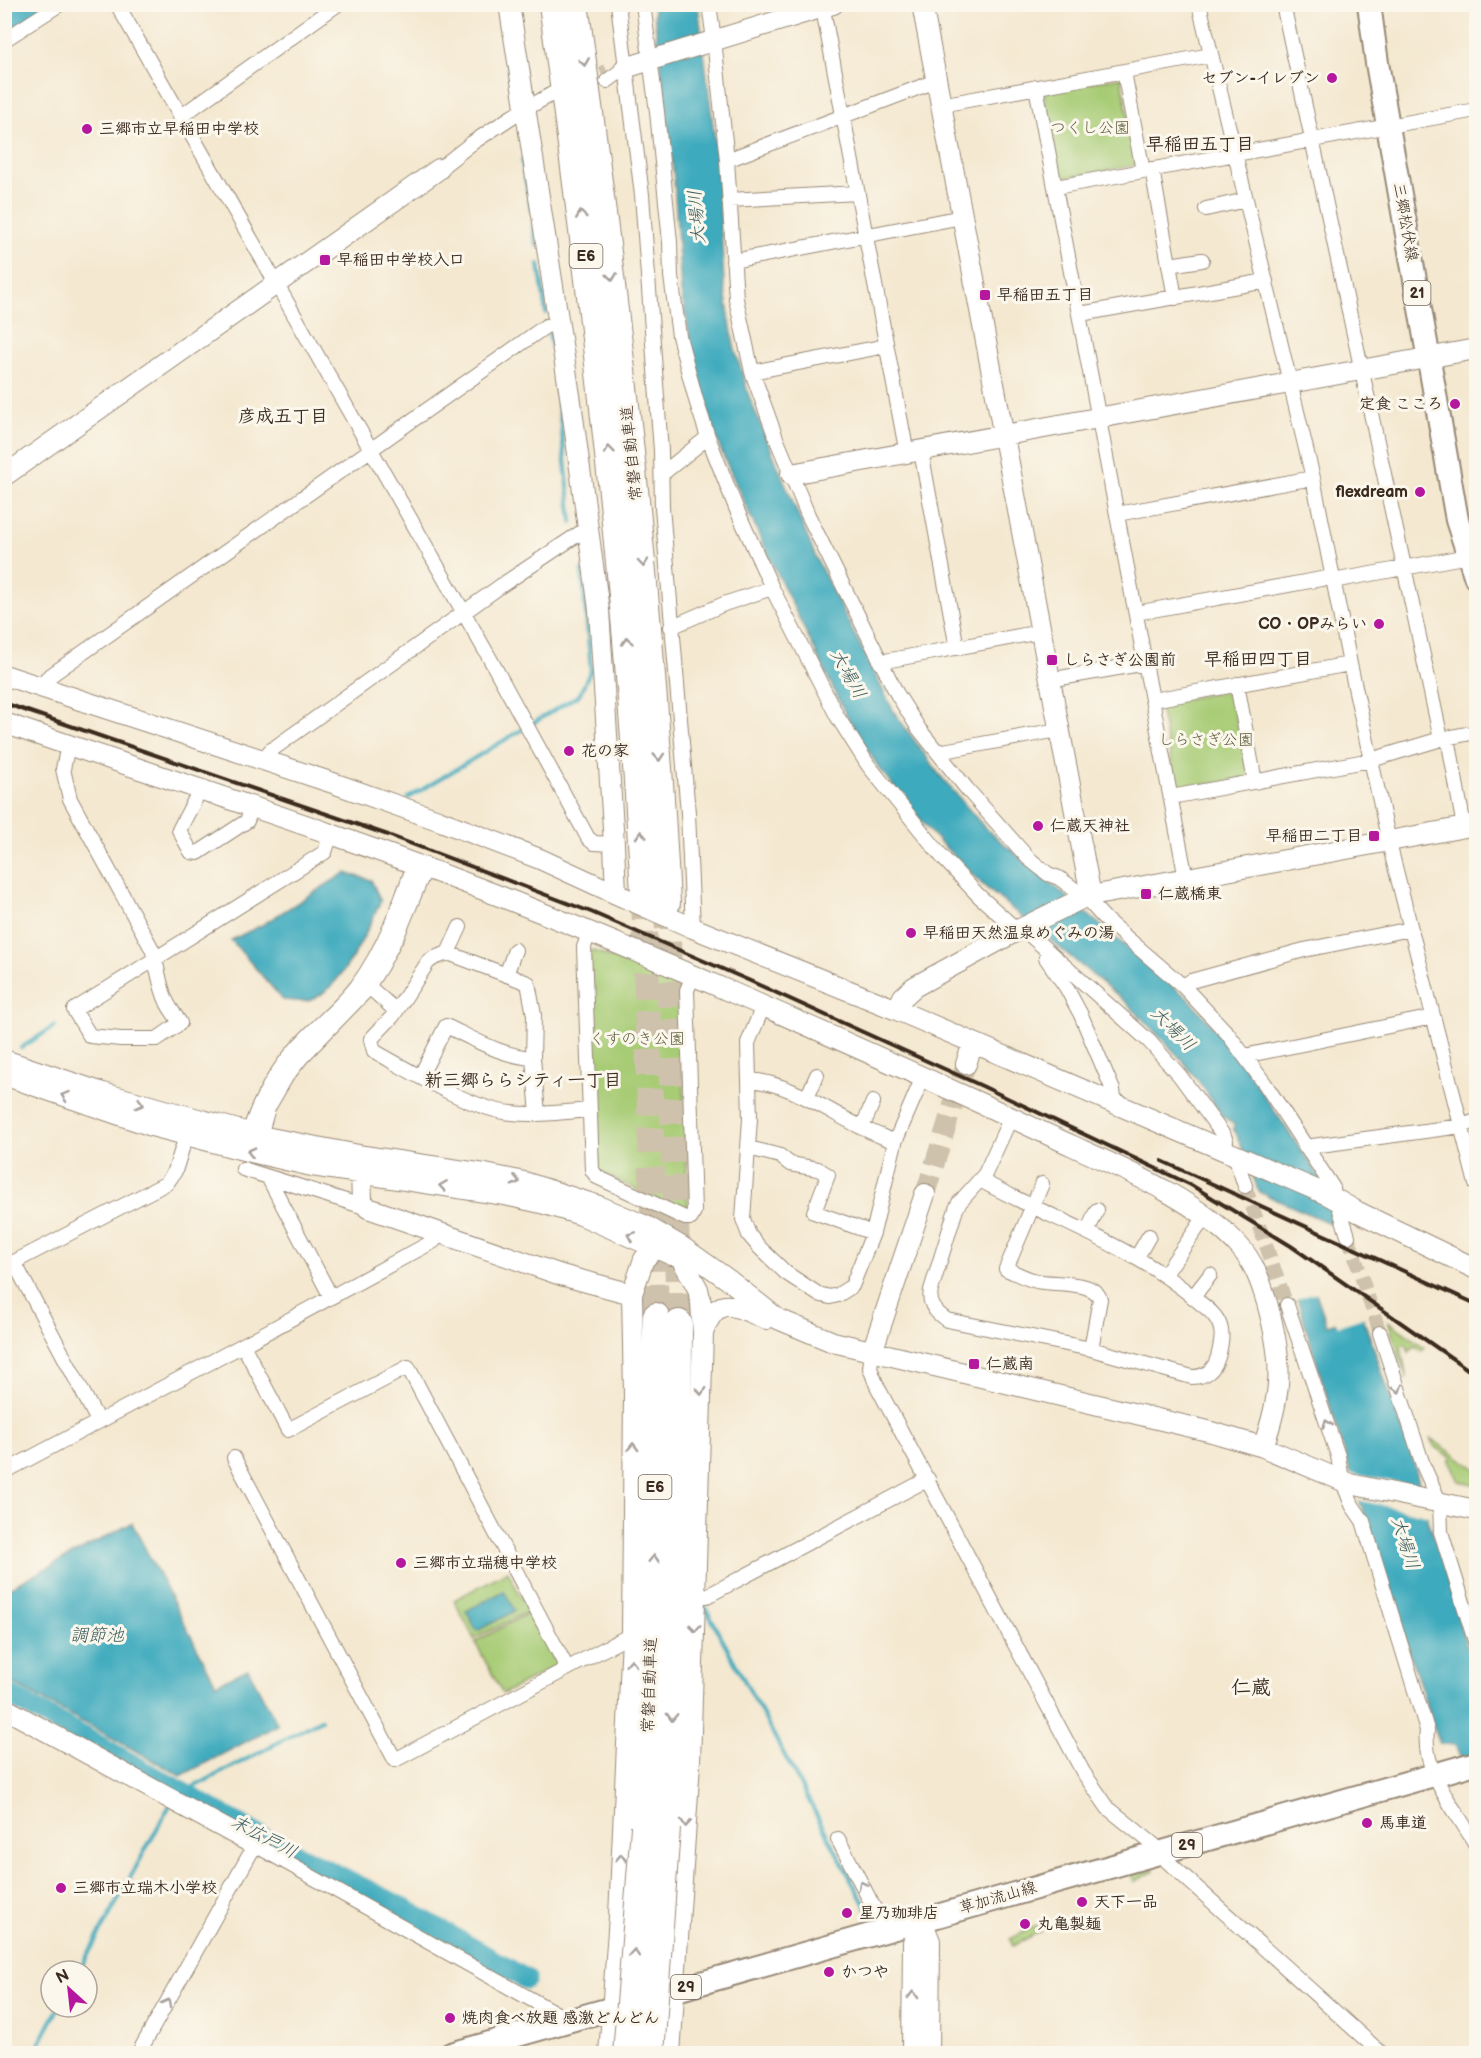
<svg xmlns="http://www.w3.org/2000/svg" width="1481" height="2058" viewBox="0 0 1481 2058" font-family="'Balsamiq Sans','Klee One',sans-serif">
	<style>
		.green { fill: #a8cc76; stroke: #727b4a; stroke-width: 1.5 }
		.water { fill: #3daabd; stroke: #3c6a6e; stroke-width: 1.5 }
		.pier { fill: #f4e8d0 }
		.lines { fill: none; stroke-linecap: round; stroke-linejoin: round }
		.stream { stroke: #3daabd; stroke-width: 4 }
		.river { stroke: #3daabd; stroke-width: 21 }
		.street-tunnel { stroke: #cfc2ac; stroke-width: 14; stroke-dasharray: 14 7; stroke-linecap: butt }
		.secondary-tunnel { stroke: #cfc2ac; stroke-width: 20; stroke-dasharray: 20 10; stroke-linecap: butt }
		.highway-tunnel { stroke: #cfc2ac; stroke-width: 26; stroke-dasharray: 26 13; stroke-linecap: butt }
		.street-casing { stroke: #988977; stroke-width: 16 }
		.secondary-casing { stroke: #988977; stroke-width: 22 }
		.primary-casing { stroke: #988977; stroke-width: 26 }
		.highway-casing { stroke: #988977; stroke-width: 28 }
		.street { stroke: #fff; stroke-width: 14 }
		.secondary { stroke: #fff; stroke-width: 20 }
		.primary { stroke: #fff; stroke-width: 22 }
		.highway { stroke: #fff; stroke-width: 26 }
		.rail { stroke: #3b2a1e; stroke-width: 4 }
		.highway-bridge-casing { stroke: #988977; stroke-width: 28; stroke-linecap: butt }
		.highway-bridge { stroke: #fff; stroke-width: 26 }
		.oneway { stroke: #a79f9a }
		.poi-dot { fill: #b5179e; stroke: #fbf7ec; stroke-width: 2 }
		.labels { text-anchor: middle; dominant-baseline: central; stroke-width: 6; stroke-linejoin: round; paint-order: stroke }
		.shield { fill: #fbf7ec; stroke: #75685c; stroke-width: 1.5 }
		.shield-label { font-size: 15px; font-weight: bold; fill: #3b2a1e }
		.poi-label { font-size: 16px; font-weight: bold; fill: #3b2a1e; stroke: #fbf7ec; text-anchor: start }
		.park-label { font-size: 16px; fill: #5c5b38; stroke: #fbf7ec }
		.street-label { font-size: 16px; fill: #3b2a1e; stroke: #fbf7ec }
		.neighbourhood-label { font-size: 18px; font-weight: bold; fill: #3b2a1e; stroke: #fbf7ec }
		.water-label { font-size: 18px; font-style: italic; fill: #3c5d5e; stroke: #fbf7ec }
		.quarter-label { font-size: 20px; font-weight: bold; fill: #3b2a1e; stroke: #fbf7ec }
	</style>
	<rect width="100%" height="100%" fill="#fbf7ec"/>
	<filter id="ink" filterUnits="userSpaceOnUse"><feTurbulence type="fractalNoise" baseFrequency=".0167" numOctaves="2"/><feDisplacementMap in="SourceGraphic" scale="12" xChannelSelector="R" yChannelSelector="G"/><feConvolveMatrix kernelMatrix="1 2 1 2 8 2 1 2 1" color-interpolation-filters="sRGB"/></filter>
	<filter id="wash" filterUnits="userSpaceOnUse"><feTurbulence type="fractalNoise" baseFrequency=".008" numOctaves="4" result="noise"/><feDisplacementMap in="SourceGraphic" scale="24" xChannelSelector="R" yChannelSelector="G"/><feGaussianBlur stdDeviation="1.35" result="paint"/><feColorMatrix in="noise" values="0 0 0 0 0 0 0 0 0 0 0 0 0 0 0 0 0 1.4 0 .05"/><feComposite in="paint" operator="in"/></filter>
	<g filter="url(#wash)">
		<rect width="100%" height="100%" fill="#f4e8d0"/>
		<!-- green -->
		<path class="green" d="M1121,77L1137,165L1059,179L1043,91Z
			M1231,690L1250,773L1247,778L1180,788L1176,785L1160,708L1164,703Z
			M592,950L681,986L688,1209L684,1212L601,1173L598,1168L589,952Z
			M1388,1321L1424,1347L1422,1351L1414,1346L1409,1353L1406,1344L1401,1346L1407,1380Z
			M1430,1438L1476,1469V1486L1459,1481L1449,1461L1452,1458L1434,1446Z
			M508,1571L528,1611L474,1639L454,1600Z
			M530,1612L558,1665L503,1694L475,1642Z
			M1153,1867L1154,1871L1134,1882L1131,1874Z
			M1038,1925L1041,1931L1013,1946L1010,1939Z"/>
		<!-- water -->
		<path class="water" d="M653,5H698L718,165L724,284L734,346L750,399L817,560L894,712L938,773L984,827L1192,1002L1237,1056L1312,1166L1323,1185L1336,1226L1259,1192L1236,1133L1233,1129L1234,1124L1222,1116L1203,1087L1182,1060L1128,1004L983,885L932,834L879,768L846,715L762,542L722,453L700,391L681,292L674,178Z
			M345,873L371,880L381,901C367,930 343,988 311,1000C304,1003 292,1000 283,1000L231,940L262,925Z
			M1315,1290L1327,1325L1362,1315L1415,1466L1427,1517L1440,1552L1476,1680V1796L1455,1745L1439,1743L1348,1465L1296,1295Z
			M132,1523L216,1684L248,1669L278,1725L181,1776L5,1679V1590Z
			M504,1591L515,1611L477,1631L466,1611Z"/>
		<!-- pier -->
		<path class="pier" d="M1314,1287L1317,1288L1319,1292L1294,1300V1293Z
			M1362,1312L1366,1317L1338,1326L1335,1320Z
			M1349,1473L1424,1488L1430,1516L1357,1500Z"/>
		<g class="lines">
			<!-- stream -->
			<path class="stream" d="M505,43L511,87
				M522,161L531,210
				M533,226L536,245
				M539,264L546,313
				M549,332L552,349
				M553,357L572,522
				M530,725L579,695L591,670L582,571
				M408,798L523,729
				M21,1048L55,1026
				M705,1607L875,1924
				M182,1793L321,1720
				M79,1971L170,1805
				M34,2054L59,2007"/>
			<!-- river -->
			<path class="river" d="M4,27L40,4
				M4,1692L265,1839L401,1907L526,1979"/>
		</g>
	</g>
	<g filter="url(#ink)">
		<g class="lines">
			<!-- street-tunnel -->
			<path class="street-tunnel" d="M582,82L607,71
				M1245,1186L1287,1305
				M1348,1236L1380,1333"/>
			<!-- secondary-tunnel -->
			<path class="secondary-tunnel" d="M925,1194L966,1064"/>
			<!-- highway-tunnel -->
			<path class="highway-tunnel" d="M644,894L656,1316
				M667,903L679,1323"/>
			<!-- street casing -->
			<g class="street-casing">
				<path id="street" d="M117,4L489,657L588,838L594,843L614,844
					M618,4L642,195L661,451L662,507L688,813L693,928
					M643,4L657,112L670,242L671,276L679,336L696,400L708,437L736,508L772,588L837,716L868,765L944,859L978,895L1018,931
					M709,4L714,40L727,160L736,299L752,372L776,438L808,515L897,694L919,729L967,789L1028,858L1048,874L1059,878L1085,897L1106,920L1183,986L1228,1034L1265,1084L1333,1188L1334,1198
					M822,4L907,454
					M1199,4L1313,478L1350,664L1391,851L1476,1184
					M1283,4L1441,739
					M4,40L60,4
					M1124,72L1143,171
					M607,81L625,68
					M1036,87L1186,879
					M941,105L1211,55
					M180,117L338,4
					M727,160L936,81
					M439,169L472,143L513,116L552,94
					M1152,169L1175,298
					M1056,187L1476,110
					M729,200L858,193
					M1206,209L1246,200
					M733,261L962,217
					M1169,265L1202,260
					M1080,314L1266,281
					M752,372L886,346
					M921,451L957,648
					M662,474L708,437
					M1117,514L1313,478
					M1333,581L1474,555
					M1136,613L1332,577
					M671,627L724,604L772,588
					M880,662L1040,632
					M1049,680L1146,663
					M1237,684L1255,782
					M45,688L47,678L546,326L558,324
					M1153,700L1350,664
					M1448,738L1464,827
					M68,745L63,769L70,799L152,949C158,966 159,986 167,1002C170,1009 176,1016 180,1023L157,1039H121L90,1036L74,1010L325,852L331,834
					M938,752L1058,730
					M267,761L270,751L502,585L589,527
					M200,790L179,830L191,852L198,853L247,821L252,807
					M1171,797L1371,760L1441,739L1476,732
					M1022,928L1149,1041L1180,1076L1224,1136L1226,1141L1223,1149
					M589,933L584,947L592,1170L597,1177L685,1218H691L694,1211L687,990L693,976
					M448,953L460,927
					M1046,958L1066,987L1081,1015L1113,1090L1115,1104
					M506,975L515,950
					M368,986L396,1011
					M1183,986L1191,981L1304,950L1411,929
					M763,1006L748,1043L750,1119L743,1219L749,1235L760,1248L786,1273L818,1294L830,1297L838,1295L852,1286L873,1233L895,1142L923,1077
					M1244,1056L1433,1017
					M420,1077L446,1026C474,1039 501,1056 533,1058
					M750,1080C790,1083 826,1110 861,1127C872,1133 884,1137 895,1142
					M807,1098L817,1075
					M538,1114L533,1058L534,1015L528,983L448,953L434,958L428,962L393,1016L371,1039L374,1051C410,1071 472,1110 512,1113C537,1116 564,1112 590,1110
					M862,1128L873,1102
					M249,1133C261,1095 280,1063 309,1035C325,1019 343,1004 357,986C384,949 399,907 414,865
					M260,1136L268,1108L286,1077L301,1058L364,993L381,966L398,934L425,869
					M1305,1147L1462,1126L1476,1121
					M749,1148L780,1156L790,1164L818,1169L828,1175L814,1212L873,1233
					M1235,1155L1245,1186
					M243,1169L368,1208
					M268,1177L331,1297
					M980,1180C1055,1221 1133,1245 1199,1302C1208,1309 1219,1317 1221,1330C1223,1338 1220,1349 1218,1357C1214,1370 1206,1377 1192,1377L1091,1349L947,1320C936,1313 928,1304 931,1290L956,1209L959,1203L985,1174L1011,1117
					M1042,1184L1006,1269C1016,1273 1026,1279 1037,1281C1053,1285 1094,1280 1100,1299L1091,1349
					M1340,1201V1210L1348,1236
					M1087,1232L1097,1210
					M439,1233L434,1241L421,1248L243,1345L288,1430L408,1367L567,1668
					M1137,1257L1149,1236
					M1165,1274L1205,1217
					M1193,1297L1210,1275
					M1287,1305L1338,1456L1342,1480L1352,1505L1363,1521L1427,1730C1422,1774 1456,1809 1476,1845
					M1380,1333L1423,1465L1440,1503L1441,1532L1476,1644
					M872,1352L870,1368L877,1386L1083,1772L1108,1808L1154,1845L1167,1861L1382,2054
					M98,1421L14,1262L167,1183L175,1171L186,1136
					M234,1458L395,1760L623,1639L632,1637
					M4,1472L243,1345
					M696,1596H707L928,1479
					M838,1839L886,1931
					M138,2054L255,1845L568,2020"/>
			</g>
			<!-- secondary casing -->
			<g class="secondary-casing">
				<path id="secondary" d="M509,4L571,402L599,610L614,844L616,894
					M922,4L1091,896
					M625,68L833,4
					M791,474L1476,349
					M4,476L439,169
					M4,675L333,783L438,820L540,859L616,894L693,928L897,1010L1328,1195L1358,1212L1476,1269
					M4,723C172,781 342,834 507,899C660,959 810,1026 960,1094C998,1111 1035,1129 1073,1146C1128,1171 1200,1202 1240,1247C1254,1263 1261,1282 1267,1303C1283,1360 1283,1391 1263,1447
					M897,1010L903,997L914,987L1022,928L1085,897L1476,825
					M4,1060L103,1093L260,1136L364,1156L485,1174L524,1182L599,1206L646,1226L682,1247L730,1281L778,1319L833,1342L1208,1431L1263,1447L1350,1484L1476,1510
					M966,1064L973,1043
					M4,1075L152,1126L251,1152L312,1166L505,1195L541,1203L581,1215L672,1255
					M356,1165L361,1174L362,1201L368,1208L561,1275L632,1294
					M703,1333C718,1291 735,1307 766,1319
					M872,1352L925,1194
					M4,1708L255,1845
					M922,1921L930,1941L929,2054
					M609,2054L619,1916L632,1637L634,1395L632,1294L644,1259L665,1241
					M670,2054L690,1764L703,1333L701,1303L698,1289L683,1262
					M912,2054L913,1942L922,1921"/>
			</g>
			<!-- primary casing -->
			<g class="primary-casing">
				<path id="primary" d="M1369,4L1377,63L1457,520L1476,578
					M451,2054L1476,1763"/>
			</g>
			<!-- highway casing -->
			<g class="highway-casing">
				<path id="highway" d="M552,4C593,300 628,596 644,894
					M575,4C617,303 652,602 667,903
					M644,1827L655,1531L656,1316
					M667,1828L678,1530L679,1323"/>
			</g>
			<!-- street -->
			<use href="#street" class="street"/>
			<!-- secondary -->
			<use href="#secondary" class="secondary"/>
			<!-- primary -->
			<use href="#primary" class="primary"/>
			<!-- highway -->
			<use href="#highway" class="highway"/>
			<!-- rail -->
			<path class="rail" d="M4,703L388,835L591,912L748,980L982,1086L1191,1185L1291,1246L1476,1375
				M1162,1161L1476,1304"/>
			<!-- highway-bridge casing -->
			<g class="highway-bridge-casing">
				<path id="highway-bridge" d="M626,2054L644,1827
					M651,2054L667,1828"/>
			</g>
			<!-- highway-bridge -->
			<use href="#highway-bridge" class="highway-bridge"/>
		</g>
		<!-- one-way arrows -->
		<defs><path id="oneway-chevron" d="M-2-3.5L2.5 0L-2 3.5" fill="none" stroke-width="1.6" stroke-linecap="round" stroke-linejoin="round" transform="scale(1.5)"/></defs>
		<g class="oneway">
			<use href="#oneway-chevron" transform="translate(584 62) rotate(82)"/>
			<use href="#oneway-chevron" transform="translate(581 215) rotate(-98)"/>
			<use href="#oneway-chevron" transform="translate(612 277) rotate(83)"/>
			<use href="#oneway-chevron" transform="translate(609 450) rotate(-96)"/>
			<use href="#oneway-chevron" transform="translate(643 563) rotate(85)"/>
			<use href="#oneway-chevron" transform="translate(627 641) rotate(-95)"/>
			<use href="#oneway-chevron" transform="translate(659 757) rotate(86)"/>
			<use href="#oneway-chevron" transform="translate(641 835) rotate(-93)"/>
			<use href="#oneway-chevron" transform="translate(65 1096) rotate(-161)"/>
			<use href="#oneway-chevron" transform="translate(140 1104) rotate(16)"/>
			<use href="#oneway-chevron" transform="translate(251 1152) rotate(-167)"/>
			<use href="#oneway-chevron" transform="translate(516 1181) rotate(13)"/>
			<use href="#oneway-chevron" transform="translate(443 1186) rotate(-172)"/>
			<use href="#oneway-chevron" transform="translate(631 1236) rotate(-157)"/>
			<use href="#oneway-chevron" transform="translate(1398 1389) rotate(72)"/>
			<use href="#oneway-chevron" transform="translate(701 1391) rotate(91)"/>
			<use href="#oneway-chevron" transform="translate(1327 1424) rotate(-109)"/>
			<use href="#oneway-chevron" transform="translate(633 1447) rotate(-89)"/>
			<use href="#oneway-chevron" transform="translate(654 1559) rotate(-88)"/>
			<use href="#oneway-chevron" transform="translate(695 1628) rotate(92)"/>
			<use href="#oneway-chevron" transform="translate(631 1663) rotate(-87)"/>
			<use href="#oneway-chevron" transform="translate(672 1717) rotate(92)"/>
			<use href="#oneway-chevron" transform="translate(686 1823) rotate(94)"/>
			<use href="#oneway-chevron" transform="translate(621 1858) rotate(-87)"/>
			<use href="#oneway-chevron" transform="translate(862 1885) rotate(-119)"/>
			<use href="#oneway-chevron" transform="translate(634 1953) rotate(-86)"/>
			<use href="#oneway-chevron" transform="translate(913 1995) rotate(-89)"/>
			<use href="#oneway-chevron" transform="translate(167 2003) rotate(-61)"/>
		</g>
	</g>
	<!-- markers -->
	<g class="poi-dot">
		<circle cx="1332" cy="78" r="6"/>
		<circle cx="87" cy="129" r="6"/>
		<rect x="319" y="254" width="12" height="12" rx="3"/>
		<rect x="979" y="289" width="12" height="12" rx="3"/>
		<circle cx="1455" cy="404" r="6"/>
		<circle cx="1420" cy="492" r="6"/>
		<circle cx="1379" cy="624" r="6"/>
		<rect x="1046" y="654" width="12" height="12" rx="3"/>
		<circle cx="569" cy="751" r="6"/>
		<circle cx="1038" cy="826" r="6"/>
		<rect x="1368" y="830" width="12" height="12" rx="3"/>
		<rect x="1140" y="888" width="12" height="12" rx="3"/>
		<circle cx="911" cy="933" r="6"/>
		<rect x="968" y="1358" width="12" height="12" rx="3"/>
		<circle cx="401" cy="1563" r="6"/>
		<circle cx="1367" cy="1823" r="6"/>
		<circle cx="61" cy="1888" r="6"/>
		<circle cx="1082" cy="1902" r="6"/>
		<circle cx="847" cy="1913" r="6"/>
		<circle cx="1025" cy="1924" r="6"/>
		<circle cx="829" cy="1972" r="6"/>
		<circle cx="450" cy="2018" r="6"/>
	</g>
	<g class="labels">
		<!-- shield labels -->
		<g class="shield">
			<rect x="569.5" y="244" width="33" height="24" rx="4.5"/>
			<rect x="1403.5" y="281" width="27" height="24" rx="4.5"/>
			<rect x="638.5" y="1475" width="33" height="24" rx="4.5"/>
			<rect x="1172" y="1833" width="30" height="24" rx="4.5"/>
			<rect x="671" y="1975" width="30" height="24" rx="4.5"/>
		</g>
		<g class="shield-label">
			<text x="586" y="256">E6</text>
			<text x="1417" y="293">21</text>
			<text x="655" y="1487">E6</text>
			<text x="1187" y="1845">29</text>
			<text x="686" y="1987">29</text>
		</g>
		<!-- poi labels -->
		<g class="poi-label">
			<text x="1320" y="78" text-anchor="end">セブン-イレブン</text>
			<text x="99" y="129">三郷市立早稲田中学校</text>
			<text x="337" y="260">早稲田中学校入口</text>
			<text x="997" y="295">早稲田五丁目</text>
			<text x="1443" y="404" text-anchor="end">定食 こころ</text>
			<text x="1408" y="492" text-anchor="end">flexdream</text>
			<text x="1367" y="624" text-anchor="end">CO・OPみらい</text>
			<text x="1064" y="660">しらさぎ公園前</text>
			<text x="581" y="751">花の家</text>
			<text x="1050" y="826">仁蔵天神社</text>
			<text x="1362" y="836" text-anchor="end">早稲田二丁目</text>
			<text x="1158" y="894">仁蔵橋東</text>
			<text x="923" y="933">早稲田天然温泉めぐみの湯</text>
			<text x="986" y="1364">仁蔵南</text>
			<text x="413" y="1563">三郷市立瑞穂中学校</text>
			<text x="1379" y="1823">馬車道</text>
			<text x="73" y="1888">三郷市立瑞木小学校</text>
			<text x="1094" y="1902">天下一品</text>
			<text x="859" y="1913">星乃珈琲店</text>
			<text x="1037" y="1924">丸亀製麺</text>
			<text x="841" y="1972">かつや</text>
			<text x="462" y="2018">焼肉食べ放題 感激どんどん</text>
		</g>
		<!-- park labels -->
		<g class="park-label">
			<text x="1090" y="128">つくし公園</text>
			<text x="1206" y="740">しらさぎ公園</text>
			<text x="637" y="1039">くすのき公園</text>
		</g>
		<!-- street labels -->
		<g class="street-label">
			<text transform="translate(1405 222) rotate(80)">三郷松伏線</text>
			<text transform="translate(632 453) rotate(-96)">常磐自動車道</text>
			<text transform="translate(650 1685) rotate(-88)">常磐自動車道</text>
			<text transform="translate(998 1898) rotate(-16)">草加流山線</text>
		</g>
		<!-- neighbourhood labels -->
		<g class="neighbourhood-label">
			<text x="1200" y="144">早稲田五丁目</text>
			<text x="283" y="416">彦成五丁目</text>
			<text x="1258" y="659">早稲田四丁目</text>
			<text x="523" y="1080">新三郷ららシティ一丁目</text>
		</g>
		<!-- water labels -->
		<g class="water-label">
			<text transform="translate(697 217) rotate(-95)">大場川</text>
			<text transform="translate(848 674) rotate(61)">大場川</text>
			<text transform="translate(1173 1029) rotate(45)">大場川</text>
			<text transform="translate(1405 1543) rotate(72)">大場川</text>
			<text x="97" y="1635">調節池</text>
			<text transform="translate(264 1837) rotate(28)">末広戸川</text>
		</g>
		<!-- quarter labels -->
		<g class="quarter-label">
			<text x="1251" y="1688">仁蔵</text>
		</g>
	</g>
	<!-- margin -->
	<rect width="1481" height="2058" fill="none" stroke="#fbf7ec" stroke-width="24"/>
	<!-- north arrow -->
	<g transform="translate(69 1989) rotate(333)"><circle r="28" fill="#fbf7ec" stroke="#aea59a" stroke-width="1.5"/>
	<path d="M0-4.5L10 22L0 15L-10 22Z" fill="#b5179e"/>
	<text y="-9" font-size="16" font-weight="bold" text-anchor="middle" fill="#3b2a1e">N</text>
	</g>
</svg>
